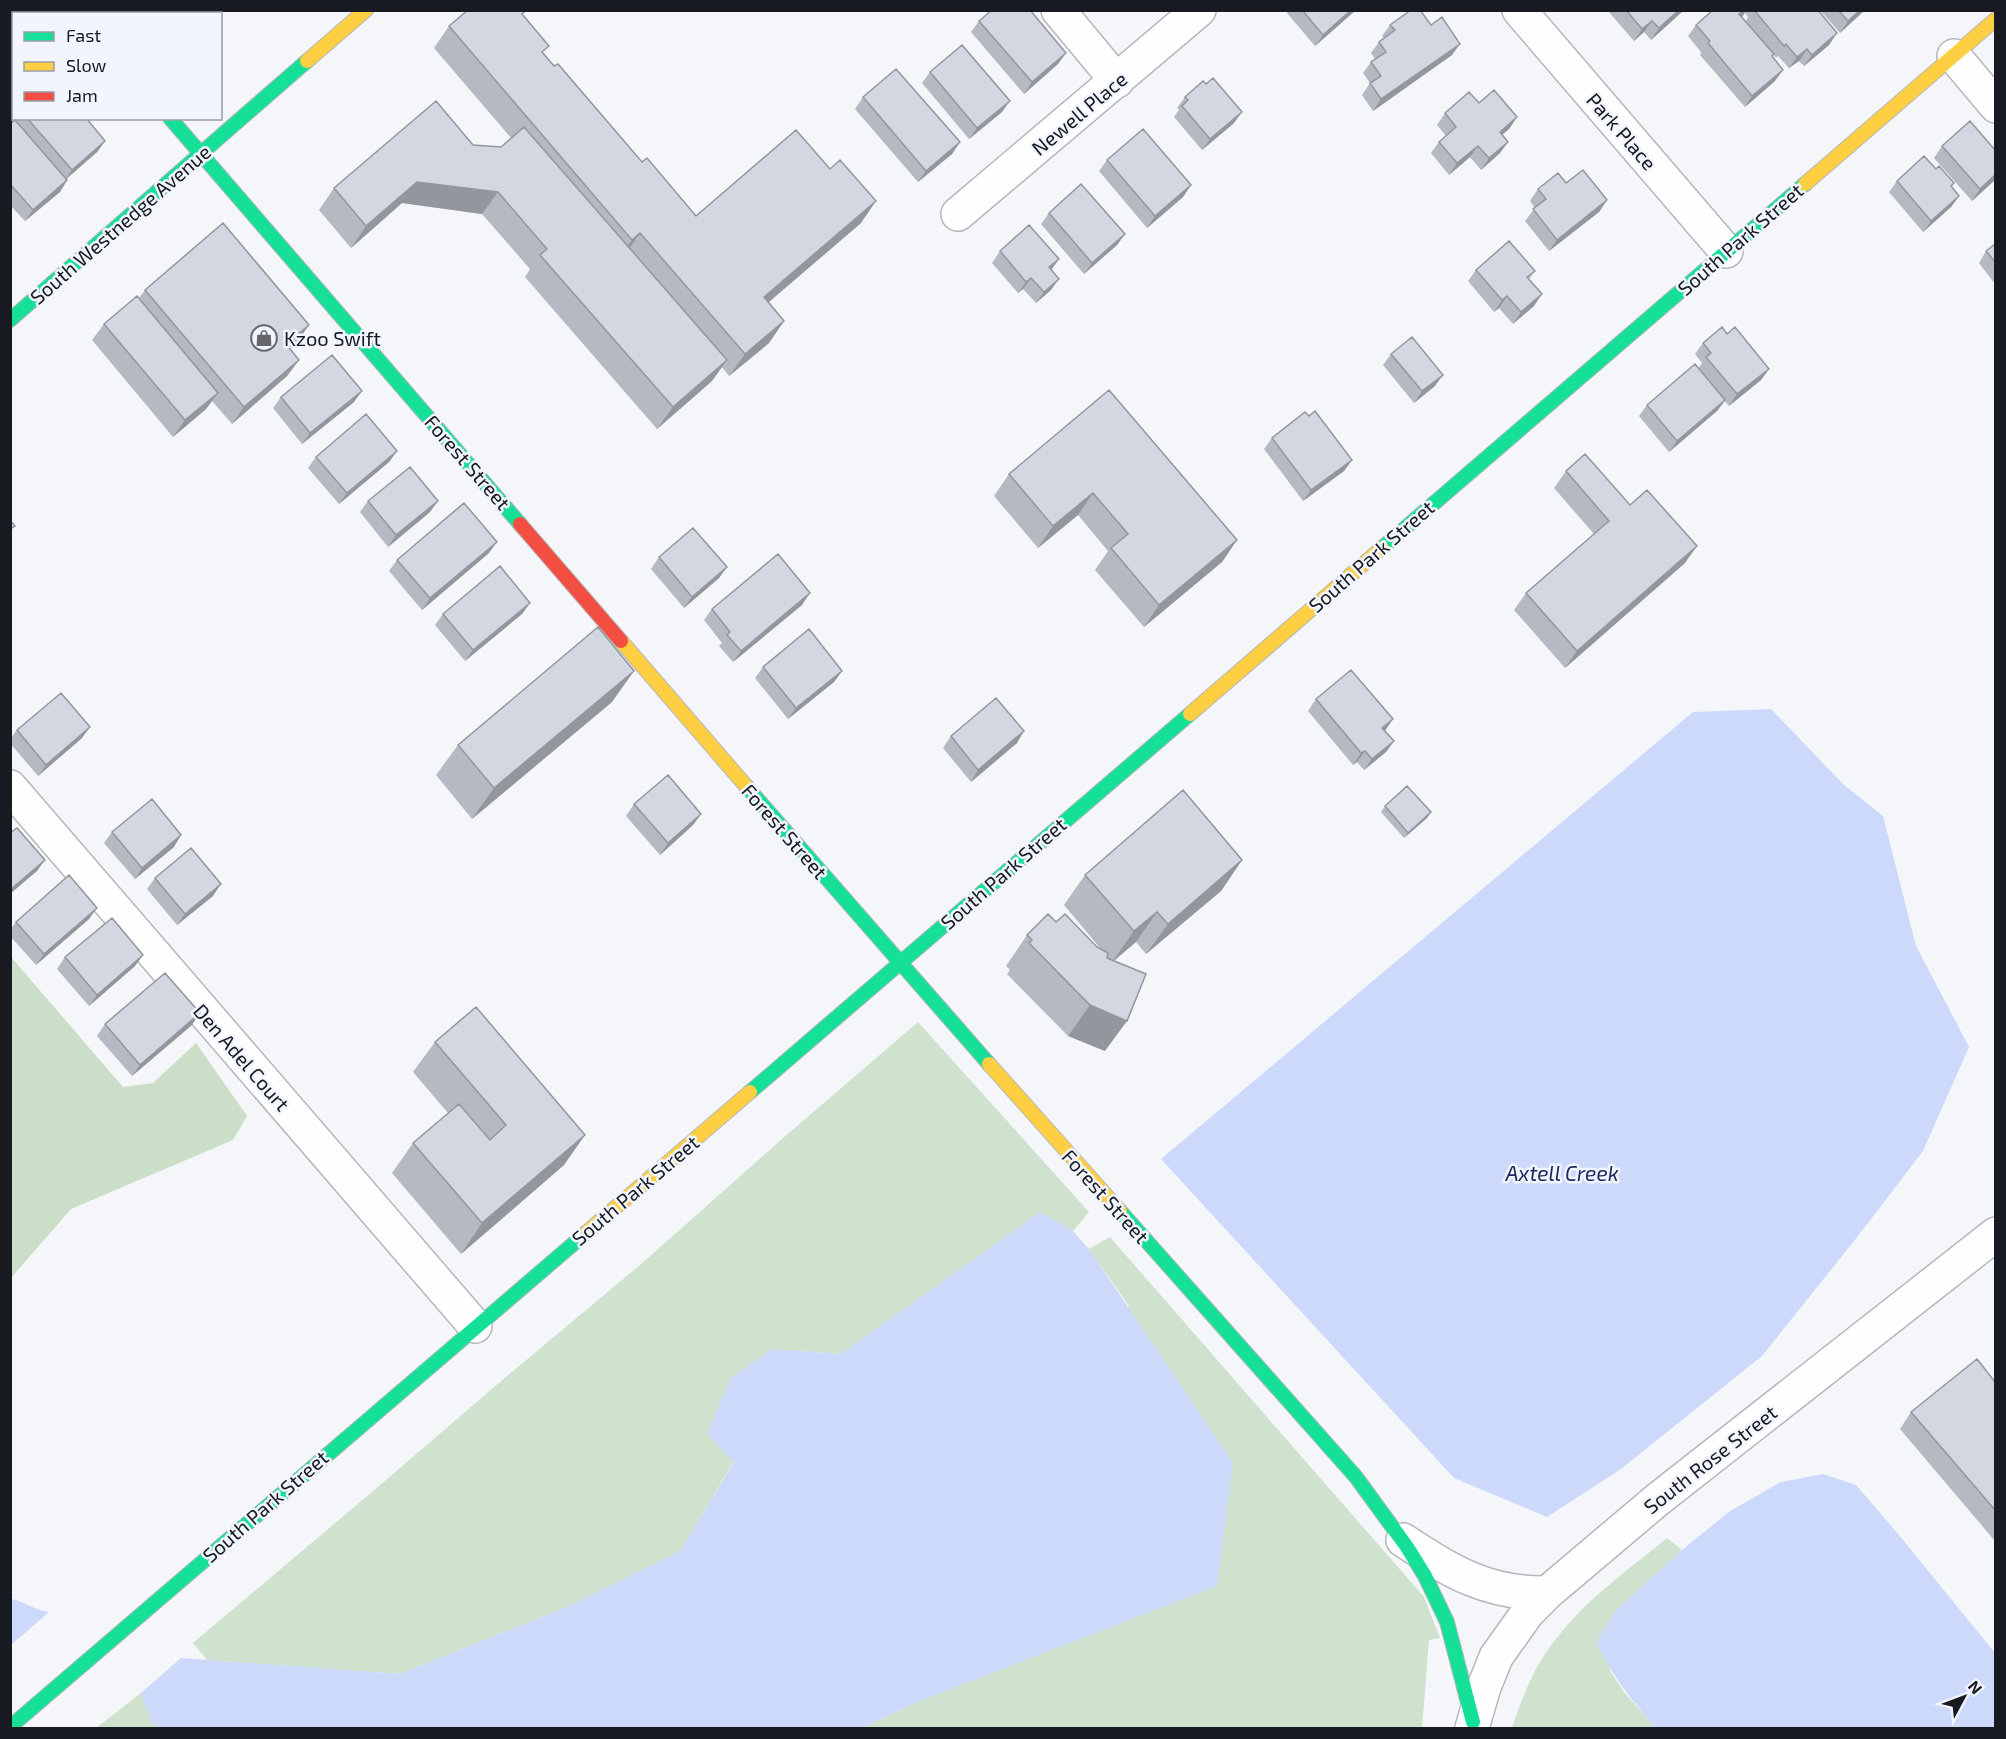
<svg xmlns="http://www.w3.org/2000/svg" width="2006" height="1739" viewBox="0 0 2006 1739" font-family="'Exo 2',sans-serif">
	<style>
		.green { fill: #cee2cd }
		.forest { fill: #cadec8 }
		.water { fill: #ccd9fb }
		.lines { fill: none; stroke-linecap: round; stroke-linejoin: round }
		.street-casing { stroke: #b5b7bc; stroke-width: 36 }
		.fast-casing { stroke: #b5b7bc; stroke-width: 16 }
		.slow-casing { stroke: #b5b7bc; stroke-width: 16 }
		.jam-casing { stroke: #b5b7bc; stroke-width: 16 }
		.street { stroke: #fefefe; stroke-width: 33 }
		.fast { stroke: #16e098; stroke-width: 14 }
		.slow { stroke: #ffcf43; stroke-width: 14 }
		.jam { stroke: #f24e42; stroke-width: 14 }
		.wall { fill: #b5b9c2; fill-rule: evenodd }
		.shaded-wall { fill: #94969e }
		.building { fill: #d3d7e1; stroke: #94969e; stroke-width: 1.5 }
		.labels { text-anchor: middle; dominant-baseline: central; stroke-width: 5; stroke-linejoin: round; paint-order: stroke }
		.street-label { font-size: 20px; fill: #171a21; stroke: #f2f5fd }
		.poi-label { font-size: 20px; fill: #171a21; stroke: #f2f5fd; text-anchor: start }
		.water-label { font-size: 21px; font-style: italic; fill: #1d2a62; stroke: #f2f5fd }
	</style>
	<rect width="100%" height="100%" fill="#f5f6fa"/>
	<!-- green -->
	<path class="green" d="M918,1022L1089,1212L1073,1231L1040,1212L841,1354L772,1349L731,1378L707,1434L734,1461L680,1551L567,1607L400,1674L207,1660L193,1643L372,1492L507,1376L640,1265L782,1139Z
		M1110,1237L1424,1597L1440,1638L1429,1640L1422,1728H862L915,1703L1129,1306L1089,1249Z
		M1667,1538L1682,1550L1614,1612L1610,1671L1624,1692L1656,1728H1512C1522,1696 1537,1660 1560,1634C1589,1597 1631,1568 1667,1538Z
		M141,1693L152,1723L160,1728H96Z"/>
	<!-- forest -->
	<path class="forest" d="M11,957L123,1087L153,1083L196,1043L247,1116L233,1140L71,1209L11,1278Z"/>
	<!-- water -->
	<path class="water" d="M1771,709L1844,785L1883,816L1916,946L1969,1047L1923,1151L1858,1236L1762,1356L1621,1469L1547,1517L1454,1478L1161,1159L1693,712Z
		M1040,1212L1073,1231L1089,1249L1233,1463L1217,1586L915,1703L862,1728H160L152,1723L141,1693L181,1658L400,1674L567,1607L680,1551L734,1462L707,1434L731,1378L772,1349L841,1354Z
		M1823,1474L1856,1485L1899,1535L1995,1653V1728H1656C1631,1699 1614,1679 1596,1643L1614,1612L1682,1550L1730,1511L1781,1482Z
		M11,1599C25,1601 35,1611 49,1612L11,1645Z"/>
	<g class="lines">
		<!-- street casing -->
		<g class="street-casing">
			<path id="street" d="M72,10L75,14
				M1058,10L1117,81
				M1519,10L1726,251
				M1954,56L1996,106
				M958,214L1199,10
				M10,787L475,1326
				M1403,1540C1452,1572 1487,1594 1547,1593
				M1472,1728L1484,1687L1496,1657L1528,1612L1547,1593L1657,1500L1996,1234"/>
		</g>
		<!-- fast casing -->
		<g class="fast-casing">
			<path id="fast" d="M170,118L520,524
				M10,320L307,61
				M1382,548L1805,184
				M746,786L989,1064
				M750,1092L1190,714
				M1120,1211L1356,1477L1407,1547L1425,1576L1447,1622L1473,1722
				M10,1727L586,1233"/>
		</g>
		<!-- slow casing -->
		<g class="slow-casing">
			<path id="slow" d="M307,61L366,10
				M1805,184L1996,19
				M621,641L746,786
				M1190,714L1382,548
				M989,1064L1120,1211
				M586,1233L750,1092"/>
		</g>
		<!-- jam casing -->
		<g class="jam-casing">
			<path id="jam" d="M520,524L621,641"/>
		</g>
		<!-- street -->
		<use href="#street" class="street"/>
		<!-- fast -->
		<use href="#fast" class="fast"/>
		<!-- slow -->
		<use href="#slow" class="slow"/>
		<!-- jam -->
		<use href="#jam" class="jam"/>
	</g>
	<!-- wall -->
	<path class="wall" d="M157,10H213L209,14H159Z
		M1289,10H1356L1315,46L1287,13Z
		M1684,10L1651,40L1644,32L1634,41L1608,11Z
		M1713,10H1818L1829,45L1804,66L1799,61L1789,68L1778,56L1776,58L1774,55L1772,57L1775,81L1745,107L1700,55L1701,52L1688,36L1696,25ZM1745,13L1748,17L1746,21L1762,41L1742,17Z
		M1820,10H1865L1840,33Z
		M524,16L543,53L642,162L696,216L861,223L769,302L784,321L769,343L729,376L722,367L712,381L657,429L525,277L530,269L482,214L402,203L351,248L319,210L334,188L473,145L501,147L511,138L434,48L449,26Z
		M979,21L1058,64L1024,94L971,32Z
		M1390,25L1452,55L1373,111L1362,95L1370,83L1363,73L1371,62L1375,59L1371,53L1379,42L1384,38L1382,36Z
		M930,72L1002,112L969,139L922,83Z
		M863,97L960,142L952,154L918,182L855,109Z
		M1185,97L1234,123L1202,150L1174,117L1179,110L1177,108Z
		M1479,103L1517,117L1509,129L1502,135L1508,142L1500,153L1481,170L1470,157L1449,175L1431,153L1439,142L1446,136L1437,125L1445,113Z
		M16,118H86L105,141L97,152L66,179L67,180L60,192L25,221L10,205V124Z
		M1942,146L1995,180L1972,201L1934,158Z
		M1107,160L1191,185L1183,197L1147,228L1099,171Z
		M1936,169L1954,183L1951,187L1959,196L1951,207L1923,232L1889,192L1897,181Z
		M1538,189L1607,200L1599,212L1549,251L1525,221L1535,208L1530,201Z
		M1049,213L1125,234L1117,245L1084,274L1041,224Z
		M1995,244V284L1979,263L1986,251Z
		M1000,251L1059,259L1051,270V290L1036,303L1023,289L1018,293L992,263Z
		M1476,270L1535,271L1529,279L1534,306L1513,324L1499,308L1494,312L1468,281Z
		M145,290L298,341L289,348L299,360L287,376L232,424L212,401L206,409L173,437L92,340L104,324L139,298Z
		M1727,334L1769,369L1761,380L1729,406L1725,401L1717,411L1669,452L1639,416L1647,405L1698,369L1702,363L1695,354L1703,343Z
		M1391,354L1435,386L1414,403L1383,365Z
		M1109,390L1237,540L1222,562L1144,627L1095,570L1108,551L1078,515L1038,548L994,496L1009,474Z
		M281,397L354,402L302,444L273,408Z
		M1272,438L1352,460L1344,471L1303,501L1264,449Z
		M397,451L389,462L339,504L308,468L316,457Z
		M1566,471L1630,505L1685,563L1565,668L1514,610L1526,593L1594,534L1554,488Z
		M368,501L430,512L388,547L360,512Z
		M489,553L422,610L389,571L397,560Z
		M659,557L727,567L719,578L684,608L651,569Z
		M530,603L522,614L465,661L435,625L443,614Z
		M802,605L733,662L719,646L722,643L704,620L712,609Z
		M763,667L842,671L834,682L788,719L755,678Z
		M1316,699L1385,731L1394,741L1386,752L1364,770L1357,762L1353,765L1308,711Z
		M612,702L472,819L436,775L458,745Z
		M17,730L82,738L38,776L10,743V739Z
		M951,736L1017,743L971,782L943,748Z
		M634,804L701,814L693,825L660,855L626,816Z
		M1385,806L1431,812L1427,818L1404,838L1381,812Z
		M112,832L174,847L135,879L104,843Z
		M1242,860L1221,891L1146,954L1136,942L1114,961L1105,1051L1068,1036L1007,974L1010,970L1006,966L1027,935L1056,922L1100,948L1064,905L1085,875Z
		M155,878L213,896L177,925L147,889Z
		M89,919L36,965L10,936V930L16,922Z
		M143,955L135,966L89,1006L57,969L65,957Z
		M105,1024L192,1025L132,1076L97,1036Z
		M435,1042L564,1165L461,1254L392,1173L413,1143L448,1113L413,1072Z
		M1995,1382V1541L1900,1429L1911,1412Z"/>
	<!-- shaded-wall -->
	<path class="shaded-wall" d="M206,10H213L209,14H202Z
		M1351,10H1356L1315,46L1323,35Z
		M1679,10H1684L1651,40L1659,28Z
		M1744,10H1746L1742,17L1739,14Z
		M1860,10H1865L1840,33L1848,21Z
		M1652,21L1644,32L1634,41L1642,29Z
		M1837,33L1829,45L1804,66L1812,55Z
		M1460,44L1452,55L1373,111L1381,99Z
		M1807,49L1799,61L1789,68L1797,57Z
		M1066,53L1058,64L1024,94L1032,82Z
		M1783,70L1775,81L1745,107L1752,96Z
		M1010,101L1002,112L969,139L977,128Z
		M1242,112L1234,123L1202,150L1210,139Z
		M1517,117L1509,129L1492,143L1500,132Z
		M105,141L97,152L64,181L72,170Z
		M960,142L952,154L918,182L926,171Z
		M1508,142L1500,153L1481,170L1489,158Z
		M1478,146L1470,157L1449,175L1457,163Z
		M1995,175V180L1972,201L1980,189Z
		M67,180L60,192L25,221L33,210Z
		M417,182L498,192L482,214L402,203L351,248L366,226Z
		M1191,185L1183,197L1147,228L1155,216Z
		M1959,196L1951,207L1923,232L1931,221Z
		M1607,200L1599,212L1549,251L1557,240Z
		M876,201L861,223L749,319L764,297Z
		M640,233L625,255L616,262L632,240Z
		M1125,234L1117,245L1084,274L1092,263Z
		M1059,259L1051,270L1049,267Z
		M1031,278L1023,289L1018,293L1026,282Z
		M1059,279L1051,290L1036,303L1044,292Z
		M1542,294L1534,306L1513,324L1521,312Z
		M1507,296L1499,308L1494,312L1502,300Z
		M784,321L769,343L729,376L745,354Z
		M309,325L298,341L274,361L286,344Z
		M299,360L287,376L232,424L244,407Z
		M727,360L712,381L657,429L673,407Z
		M1769,369L1761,380L1729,406L1737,394Z
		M1443,375L1435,386L1414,403L1422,391Z
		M362,391L354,402L302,444L310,433Z
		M218,393L206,409L173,437L185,420Z
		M1725,400L1717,411L1669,452L1677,441Z
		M397,451L389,462L339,504L347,493Z
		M1352,460L1344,471L1303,501L1311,490Z
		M1093,493L1078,515L1038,548L1053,526Z
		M438,501L430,512L388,547L396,535Z
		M1237,540L1222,562L1144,627L1159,605Z
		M497,542L489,553L422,610L430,598Z
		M1697,546L1685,563L1565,668L1577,651Z
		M727,567L719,578L684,608L692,597Z
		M810,593L802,605L733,662L741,651Z
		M530,603L522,614L465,661L473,650Z
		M634,671L612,702L472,819L494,788Z
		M842,671L834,682L788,719L796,708Z
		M1393,719L1385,731L1382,728Z
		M90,727L82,738L38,776L46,765Z
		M1024,731L1017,743L971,782L978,770Z
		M1394,741L1386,752L1364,770L1372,759Z
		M1365,751L1357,762L1353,765L1361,753Z
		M1431,812L1427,818L1404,838L1408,833Z
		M701,814L693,825L660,855L668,843Z
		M181,835L174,847L135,879L142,868Z
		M45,860L37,871L10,894V890Z
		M1242,860L1221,891L1146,954L1168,924Z
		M221,884L213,896L177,925L185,914Z
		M97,908L89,919L36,965L44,954Z
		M1157,912L1136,942L1112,962L1134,931Z
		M143,955L135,966L89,1006L97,995Z
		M1090,1005L1127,1021L1105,1051L1068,1036Z
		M200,1013L192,1025L132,1076L140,1065Z
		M585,1135L564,1165L461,1254L482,1223Z"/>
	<!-- building -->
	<path class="building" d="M173,10H206L202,14H176Z
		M468,10H526L522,14L549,46L542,52L554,66L558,64L642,162L647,158L696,216L796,130L830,169L840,160L876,201L764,297L784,321L745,354L640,233L632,240L449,26Z
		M992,10H1030L1066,53L1032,82L979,21Z
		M1302,10H1351L1323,35Z
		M1411,10H1420L1431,25L1442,17L1460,44L1381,99L1370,83L1381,76L1371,62L1386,52L1379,42L1395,30L1390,25Z
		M1626,10H1679L1659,28L1652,21L1642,29Z
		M1713,10H1744L1739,14L1774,54L1772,56L1783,70L1752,96L1708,43L1710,41L1696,25Z
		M1754,10H1818L1837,33L1812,55L1807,49L1797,57L1786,44L1784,46Z
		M1838,10H1860L1848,21Z
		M962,45L1010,101L977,128L930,72Z
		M896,69L960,142L926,171L863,97Z
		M1213,78L1242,112L1210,139L1182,106L1188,100L1185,97L1203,81L1206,84Z
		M1494,90L1517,117L1500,132L1508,142L1489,158L1478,146L1457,163L1439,142L1456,127L1445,113L1469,92L1479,103Z
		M436,101L473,145L501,147L524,127L727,360L673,407L540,255L547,249L498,192L417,182L366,226L334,188Z
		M27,118H86L105,141L72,170Z
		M15,120L67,180L33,210L10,184V124Z
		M1970,121L1995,150V175L1980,189L1942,146Z
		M1143,129L1191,185L1155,216L1107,160Z
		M1924,156L1936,169L1939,166L1954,183L1951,186L1959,196L1931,221L1897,181Z
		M1583,170L1607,200L1557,240L1533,209L1546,199L1538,189L1558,173L1566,183Z
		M1081,184L1125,234L1092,263L1049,213Z
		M223,223L309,325L286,344L299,360L244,407L145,290Z
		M1029,225L1059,259L1049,267L1059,279L1044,292L1031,278L1026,282L1000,251Z
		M1509,241L1535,271L1527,277L1542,294L1521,312L1507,296L1502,300L1476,270Z
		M1995,244V262L1986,251Z
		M137,296L218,393L185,420L104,324Z
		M1722,327L1727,334L1735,327L1769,369L1737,394L1706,357L1711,353L1703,343Z
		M1412,337L1443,375L1422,391L1391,354Z
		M332,355L362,391L310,433L281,397Z
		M1695,364L1725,400L1677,441L1647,405Z
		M1109,390L1237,540L1159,605L1111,548L1128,534L1093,493L1053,526L1009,474Z
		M1315,411L1352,460L1311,490L1272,438L1305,412L1309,416Z
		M366,414L397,451L347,493L316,457Z
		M1585,454L1630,505L1647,490L1697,546L1577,651L1526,593L1609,521L1566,471Z
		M410,467L438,501L396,535L368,501Z
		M464,503L497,542L430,598L397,560Z
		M10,520L15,526L10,529Z
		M693,528L727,567L692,597L659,557Z
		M778,554L810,593L741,651L727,635L730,632L712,609Z
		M500,566L530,603L473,650L443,614Z
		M598,627L634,671L494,788L458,745Z
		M809,629L842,671L796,708L763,667Z
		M1351,670L1393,719L1382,728L1394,741L1372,759L1365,751L1361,753L1316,699Z
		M61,693L90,727L46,765L17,730Z
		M996,698L1024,731L978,770L951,736Z
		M668,775L701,814L668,843L634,804Z
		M1407,786L1431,812L1408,833L1385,806Z
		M1183,790L1242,860L1168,924L1157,912L1134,931L1085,875Z
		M152,799L181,835L142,868L112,832Z
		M17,828L45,860L10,890V833Z
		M191,848L221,884L185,914L155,878Z
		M69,875L97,908L44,954L16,922Z
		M1048,914L1056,922L1065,914L1097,947L1108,953L1107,958L1146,974L1127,1021L1090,1005L1029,943L1032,940L1027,935Z
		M112,918L143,955L97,995L65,957Z
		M165,973L200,1013L140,1065L105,1024Z
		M476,1007L585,1135L482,1223L413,1143L459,1104L490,1140L506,1125L435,1042Z
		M1977,1359L1995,1382V1510L1911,1412Z"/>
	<!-- icons -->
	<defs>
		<g id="shop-ring" transform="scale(1.35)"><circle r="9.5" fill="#f2f5fd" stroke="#65676d" stroke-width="1.5"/><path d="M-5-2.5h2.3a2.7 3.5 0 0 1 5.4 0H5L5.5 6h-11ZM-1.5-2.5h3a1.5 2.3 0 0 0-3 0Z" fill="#65676d"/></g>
	</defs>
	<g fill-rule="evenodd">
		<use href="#shop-ring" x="264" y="338"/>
	</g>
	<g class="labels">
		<!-- street labels -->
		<g class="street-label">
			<text transform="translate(1079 113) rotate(-40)">Newell Place</text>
			<text transform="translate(1622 131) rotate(49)">Park Place</text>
			<text transform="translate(120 224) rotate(-41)">South Westnedge Avenue</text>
			<text transform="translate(1740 239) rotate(-41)">South Park Street</text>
			<text transform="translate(468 462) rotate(49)">Forest Street</text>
			<text transform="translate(1371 556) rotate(-41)">South Park Street</text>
			<text transform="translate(785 831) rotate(49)">Forest Street</text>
			<text transform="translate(1003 873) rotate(-41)">South Park Street</text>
			<text transform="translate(242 1057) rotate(49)">Den Adel Court</text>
			<text transform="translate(635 1190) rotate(-40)">South Park Street</text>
			<text transform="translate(1106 1196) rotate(48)">Forest Street</text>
			<text transform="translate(1710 1459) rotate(-38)">South Rose Street</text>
			<text transform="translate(265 1506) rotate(-41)">South Park Street</text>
		</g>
		<!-- poi labels -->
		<g class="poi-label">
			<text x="284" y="338">Kzoo Swift</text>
		</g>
		<!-- water labels -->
		<g class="water-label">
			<text x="1562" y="1172">Axtell Creek</text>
		</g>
	</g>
	<!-- border -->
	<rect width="2006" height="1739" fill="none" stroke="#171a21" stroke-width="24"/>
	<!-- legend -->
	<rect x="12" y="12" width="210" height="108" fill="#f2f5fd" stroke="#9a9da5" stroke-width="1.5"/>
	<rect x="24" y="32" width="30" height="9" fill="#16e098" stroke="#9a9da5" stroke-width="1.5"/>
	<text x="66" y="42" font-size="18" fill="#171a21">Fast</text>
	<rect x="24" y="62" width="30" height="9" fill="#ffcf43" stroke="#9a9da5" stroke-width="1.5"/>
	<text x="66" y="72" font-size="18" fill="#171a21">Slow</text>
	<rect x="24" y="92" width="30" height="9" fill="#f24e42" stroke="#9a9da5" stroke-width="1.5"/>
	<text x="66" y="102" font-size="18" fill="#171a21">Jam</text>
	<!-- north arrow -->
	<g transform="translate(1964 1697) rotate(49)" stroke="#f2f5fd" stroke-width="4.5" paint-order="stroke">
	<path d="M0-4.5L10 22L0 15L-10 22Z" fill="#171a21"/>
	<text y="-9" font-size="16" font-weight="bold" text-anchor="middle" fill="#171a21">N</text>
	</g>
</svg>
